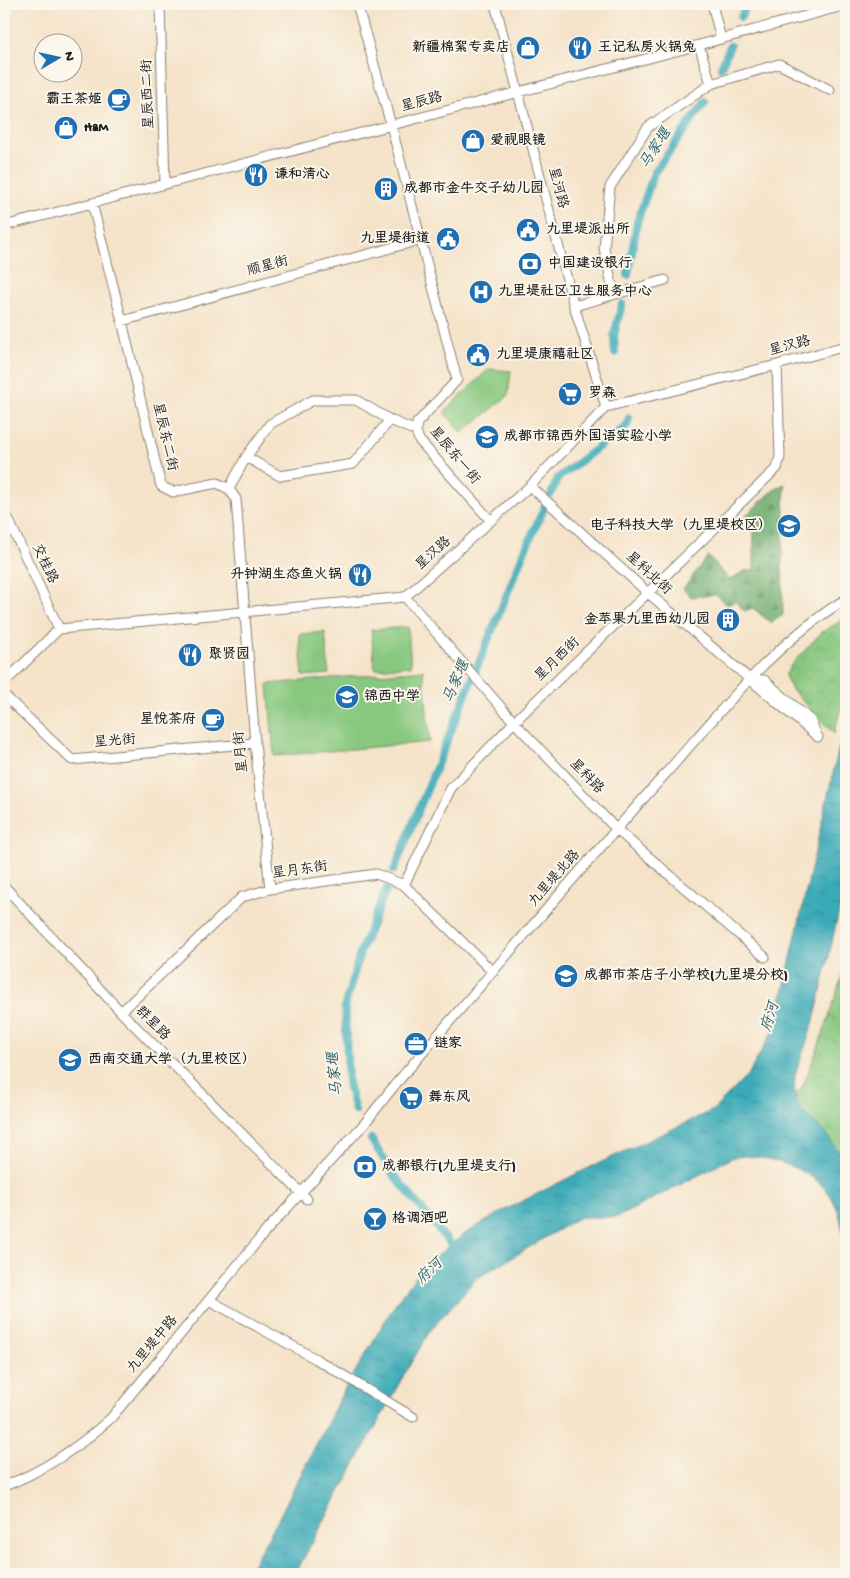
<svg xmlns="http://www.w3.org/2000/svg" width="850" height="1578" viewBox="0 0 850 1578" font-family="'Gochi Hand','LXGW WenKai TC',sans-serif">
	<style>
		.green { fill: #87c77e; stroke: #52724d }
		.forest { fill: url(#forest-firs); stroke: #446444 }
		.park { fill: url(#park-crowns); stroke: #52724d }
		.water { fill: url(#water-ripples); stroke: #2b636a }
		.lines { fill: none; stroke-linecap: round; stroke-linejoin: round }
		.canal { stroke: #3aaab8; stroke-width: 8 }
		.minor-casing { stroke: #888072; stroke-width: 11 }
		.minor { stroke: #fff; stroke-width: 9 }
		.labels { text-anchor: middle; dominant-baseline: central; stroke-width: 4; stroke-linejoin: round; paint-order: stroke }
		.poi-label { font-size: 14px; font-weight: bold; fill: #1c1c1c; stroke: #fbf7ec; text-anchor: start }
		.street-label { font-size: 14px; fill: #1c1c1c; stroke: #fbf7ec }
		.water-label { font-size: 15px; font-style: italic; fill: #2a5c62; stroke: #fbf7ec }
	</style>
	<defs>
		<pattern id="forest-firs" width="22" height="20" patternUnits="userSpaceOnUse" patternTransform="scale(1.25)"><rect width="22" height="20" fill="#6dac6d"/><path d="M5 1l3.5 6h-7zM16 11l3.5 6h-7z" fill="#598b59"/></pattern>
		<pattern id="park-crowns" width="20" height="18" patternUnits="userSpaceOnUse" patternTransform="scale(1.25)"><rect width="20" height="18" fill="#87c77e"/><path d="M2 6a3 3 0 1 1 6 0M12 15a3 3 0 1 1 6 0" fill="none" stroke="#74aa6c"/></pattern>
		<pattern id="water-ripples" width="26" height="14" patternUnits="userSpaceOnUse" patternTransform="scale(1.25)"><rect width="26" height="14" fill="#3aaab8"/><path d="M2 4q2-2 4 0t4 0M15 11q2-2 4 0t4 0" fill="none" stroke="#308a95"/></pattern>
	</defs>
	<rect width="100%" height="100%" fill="#fbf7ec"/>
	<filter id="ink" filterUnits="userSpaceOnUse"><feTurbulence type="fractalNoise" baseFrequency=".02" numOctaves="2"/><feDisplacementMap in="SourceGraphic" scale="10" xChannelSelector="R" yChannelSelector="G"/><feConvolveMatrix kernelMatrix="1 2 1 2 8 2 1 2 1" color-interpolation-filters="sRGB"/></filter>
	<filter id="wash" filterUnits="userSpaceOnUse"><feTurbulence type="fractalNoise" baseFrequency=".0096" numOctaves="4" result="noise"/><feDisplacementMap in="SourceGraphic" scale="20" xChannelSelector="R" yChannelSelector="G"/><feGaussianBlur stdDeviation="1.12" result="paint"/><feColorMatrix in="noise" values="0 0 0 0 0 0 0 0 0 0 0 0 0 0 0 0 0 1.4 0 .05"/><feComposite in="paint" operator="in"/></filter>
	<g filter="url(#wash)">
		<rect width="100%" height="100%" fill="#f5e3c9"/>
		<!-- green -->
		<path class="green" d="M489,369L511,371L508,396L462,433L444,412Z
			M408,627L411,666L375,669L371,630Z
			M325,632L329,674L303,676L299,634Z
			M423,670L430,742L274,756L268,684Z"/>
		<!-- forest -->
		<path class="forest" d="M785,484L782,561L783,615L771,623L753,608L744,611L735,601L727,605L716,595L691,597L683,589L708,556L730,580L744,571L754,570V530L744,517L777,487Z"/>
		<!-- park -->
		<path class="park" d="M846,618V688L834,734L792,690L785,676L791,665L822,632Z
			M846,961V1161L823,1131L800,1110L794,1093L801,1090C819,1047 834,1005 846,961Z"/>
		<!-- water -->
		<path class="water" d="M846,716V879L819,1001L813,1024L795,1075L794,1093L800,1110L823,1131L846,1161V1262C844,1238 842,1211 828,1192C810,1168 762,1153 734,1157L618,1217H580L476,1279L430,1331L405,1373L295,1574H247L275,1525L343,1392L395,1304L424,1266L463,1235L501,1212L578,1173L713,1110L748,1075L775,1027Z"/>
		<g class="lines">
			<!-- canal -->
			<path class="canal" d="M741,17L747,4
				M721,67L730,46
				M628,275L637,222L654,173L705,102
				M615,353L614,335L622,304
				M551,494L558,478L627,425L629,418
				M394,870L525,550L545,506
				M355,1111L348,1083L345,1005L360,953L386,890
				M371,1139L393,1174L456,1251"/>
		</g>
	</g>
	<g filter="url(#ink)">
		<g class="lines">
			<!-- minor casing -->
			<g class="minor-casing">
				<path id="minor" d="M160,4L165,184
					M357,4L391,125L457,380L417,423L416,431L419,440L491,521
					M495,4L574,306L606,407
					M712,4L721,39
					M699,45L711,84
					M92,203L122,321L161,486L173,492L217,483L229,489L236,499L255,743L270,889
					M4,226L699,45L846,5
					M614,294L604,248L610,187L648,127L711,84L779,64L830,90
					M574,306L665,280
					M122,321L420,240
					M246,457L280,476L353,464L390,420
					M530,486L647,592L818,737
					M229,489L246,457L270,424L313,400H356L390,420L416,431
					M4,510L59,629
					M405,597L514,722L616,829L765,957
					M750,679L764,680L810,720L816,733
					M4,683L59,629L405,597L530,486L606,407L777,365L846,346
					M4,695L72,760L255,743
					M404,885L451,788L514,722L777,468L780,457L777,365
					M4,886L121,1012L307,1199
					M121,1012L242,897L270,889L376,874L404,885L493,972
					M209,1300L316,1359L413,1417
					M4,1486C44,1471 79,1447 111,1418L266,1231L365,1123L394,1086C482,984 570,881 660,780C717,716 772,644 846,599"/>
			</g>
			<!-- minor -->
			<use href="#minor" class="minor"/>
		</g>
	</g>
	<!-- icons -->
	<defs>
		<g id="shop-disc" transform="scale(1.25)"><circle r="9.5" fill="#1f6fb2" stroke="#fbf7ec"/><path d="M-5-2.5h2.3a2.7 3.5 0 0 1 5.4 0H5L5.5 6h-11ZM-1.5-2.5h3a1.5 2.3 0 0 0-3 0Z" fill="#fff"/></g>
		<g id="restaurant-disc" transform="scale(1.25)"><circle r="9.5" fill="#1f6fb2" stroke="#fbf7ec"/><path d="M-5-6h1v4h1v-4h1v4h1v-4h1v5L-1.5 .5V6h-2V.5L-5-1ZM5-6V6H3V1.5H1.5Q1.5-4 5-6Z" fill="#fff"/></g>
		<g id="cafe-disc" transform="scale(1.25)"><circle r="9.5" fill="#1f6fb2" stroke="#fbf7ec"/><path d="M-5.5-4.5H6V0H3Q3 3.5 0 3.5H-2.5Q-5.5 3.5-5.5 0ZM3-3.2v2h1.7v-2ZM-6 4.5H4V6H-6Z" fill="#fff"/></g>
		<g id="building-disc" transform="scale(1.25)"><circle r="9.5" fill="#1f6fb2" stroke="#fbf7ec"/><path d="M-4-6H4V6H1V3H-1V6H-4ZM-2.5-4.3h1.7v1.8h-1.7ZM.8-4.3h1.7v1.8H.8ZM-2.5-1h1.7V.8h-1.7ZM.8-1h1.7V.8H.8Z" fill="#fff"/></g>
		<g id="civic-disc" transform="scale(1.25)"><circle r="9.5" fill="#1f6fb2" stroke="#fbf7ec"/><path d="M-.6-6.5H3V-4.5H.6V-3L4-1V1h2V6H-6V1h2V-1L-.6-3ZM-1.2 2.5V6h2.4V2.5Z" fill="#fff"/></g>
		<g id="bank-disc" transform="scale(1.25)"><circle r="9.5" fill="#1f6fb2" stroke="#fbf7ec"/><path d="M-6-4H6V4H-6ZM0-2.3a2.3 2.3 0 1 0 0 4.6a2.3 2.3 0 1 0 0-4.6Z" fill="#fff"/></g>
		<g id="hospital-disc" transform="scale(1.25)"><circle r="9.5" fill="#1f6fb2" stroke="#fbf7ec"/><path d="M-5-5h3v3.5h4V-5h3V5h-3V1.5h-4V5h-3Z" fill="#fff"/></g>
		<g id="supermarket-disc" transform="scale(1.25)"><circle r="9.5" fill="#1f6fb2" stroke="#fbf7ec"/><path d="M-6-5.5h2.5l.6 2H6L4.5 2H-2.5L-4.4-4H-6ZM-1.5 3.2a1.3 1.3 0 1 0 .1 0ZM3 3.2a1.3 1.3 0 1 0 .1 0Z" fill="#fff"/></g>
		<g id="school-disc" transform="scale(1.25)"><circle r="9.5" fill="#1f6fb2" stroke="#fbf7ec"/><path d="M0-5L7-2L0 1L-7-2ZM-4 1L0 2.5L4 1V4Q0 6-4 4Z" fill="#fff"/></g>
		<g id="university-disc" transform="scale(1.25)"><circle r="9.5" fill="#1f6fb2" stroke="#fbf7ec"/><path d="M0-5L7-2L0 1L-7-2ZM-4 1L0 2.5L4 1V4Q0 6-4 4Z" fill="#fff"/></g>
		<g id="office-disc" transform="scale(1.25)"><circle r="9.5" fill="#1f6fb2" stroke="#fbf7ec"/><path d="M-6-3h4V-5.5h4V-3h4V5H-6ZM-1-4.5V-3h2v-1.5ZM-6 0V1H6V0Z" fill="#fff"/></g>
		<g id="bar-disc" transform="scale(1.25)"><circle r="9.5" fill="#1f6fb2" stroke="#fbf7ec"/><path d="M-6-5H6L.8 .8V4.5H3.5V6h-7V4.5H-.8V.8Z" fill="#fff"/></g>
	</defs>
	<g fill-rule="evenodd">
		<use href="#shop-disc" x="528" y="48"/>
		<use href="#restaurant-disc" x="580" y="48"/>
		<use href="#cafe-disc" x="119" y="100"/>
		<use href="#shop-disc" x="66" y="128"/>
		<use href="#shop-disc" x="473" y="141"/>
		<use href="#restaurant-disc" x="256" y="175"/>
		<use href="#building-disc" x="386" y="189"/>
		<use href="#civic-disc" x="528" y="230"/>
		<use href="#civic-disc" x="448" y="239"/>
		<use href="#bank-disc" x="530" y="264"/>
		<use href="#hospital-disc" x="481" y="292"/>
		<use href="#civic-disc" x="478" y="355"/>
		<use href="#supermarket-disc" x="570" y="394"/>
		<use href="#school-disc" x="487" y="437"/>
		<use href="#university-disc" x="789" y="526"/>
		<use href="#restaurant-disc" x="360" y="575"/>
		<use href="#building-disc" x="728" y="620"/>
		<use href="#restaurant-disc" x="190" y="655"/>
		<use href="#school-disc" x="347" y="697"/>
		<use href="#cafe-disc" x="213" y="720"/>
		<use href="#school-disc" x="566" y="976"/>
		<use href="#office-disc" x="416" y="1044"/>
		<use href="#university-disc" x="70" y="1060"/>
		<use href="#supermarket-disc" x="411" y="1098"/>
		<use href="#bank-disc" x="365" y="1167"/>
		<use href="#bar-disc" x="375" y="1219"/>
	</g>
	<g class="labels">
		<!-- poi labels -->
		<g class="poi-label">
			<text x="510" y="48" text-anchor="end">新疆棉絮专卖店</text>
			<text x="598" y="48">王记私房火锅兔</text>
			<text x="102" y="100" text-anchor="end">霸王茶姬</text>
			<text x="84" y="128">H&amp;M</text>
			<text x="490" y="141">爱视眼镜</text>
			<text x="274" y="175">谦和清心</text>
			<text x="404" y="189">成都市金牛交子幼儿园</text>
			<text x="546" y="230">九里堤派出所</text>
			<text x="430" y="239" text-anchor="end">九里堤街道</text>
			<text x="548" y="264">中国建设银行</text>
			<text x="498" y="292">九里堤社区卫生服务中心</text>
			<text x="496" y="355">九里堤康禧社区</text>
			<text x="588" y="394">罗森</text>
			<text x="504" y="437">成都市锦西外国语实验小学</text>
			<text x="772" y="526" text-anchor="end">电子科技大学（九里堤校区）</text>
			<text x="342" y="575" text-anchor="end">升钟湖生态鱼火锅</text>
			<text x="710" y="620" text-anchor="end">金苹果九里西幼儿园</text>
			<text x="208" y="655">聚贤园</text>
			<text x="364" y="697">锦西中学</text>
			<text x="196" y="720" text-anchor="end">星悦茶府</text>
			<text x="584" y="976">成都市茶店子小学校(九里堤分校)</text>
			<text x="434" y="1044">链家</text>
			<text x="88" y="1060">西南交通大学（九里校区）</text>
			<text x="428" y="1098">舞东风</text>
			<text x="382" y="1167">成都银行(九里堤支行)</text>
			<text x="392" y="1219">格调酒吧</text>
		</g>
		<!-- street labels -->
		<g class="street-label">
			<text transform="translate(149 94) rotate(-92)">星辰西二街</text>
			<text transform="translate(422 103) rotate(-15)">星辰路</text>
			<text transform="translate(557 188) rotate(75)">星河路</text>
			<text transform="translate(268 267) rotate(-15)">顺星街</text>
			<text transform="translate(790 347) rotate(-15)">星汉路</text>
			<text transform="translate(164 437) rotate(77)">星辰东二街</text>
			<text transform="translate(454 456) rotate(50)">星辰东一街</text>
			<text transform="translate(434 554) rotate(-42)">星汉路</text>
			<text transform="translate(44 564) rotate(65)">交桂路</text>
			<text transform="translate(648 574) rotate(42)">星科北街</text>
			<text transform="translate(558 660) rotate(-44)">星月西街</text>
			<text transform="translate(115 742) rotate(-5)">星光街</text>
			<text transform="translate(242 752) rotate(-96)">星月街</text>
			<text transform="translate(586 777) rotate(46)">星科路</text>
			<text transform="translate(300 871) rotate(-8)">星月东街</text>
			<text transform="translate(555 879) rotate(-49)">九里堤北路</text>
			<text transform="translate(152 1024) rotate(45)">群星路</text>
			<text transform="translate(153 1345) rotate(-50)">九里堤中路</text>
		</g>
		<!-- water labels -->
		<g class="water-label">
			<text transform="translate(656 149) rotate(-57)">马家堰</text>
			<text transform="translate(457 682) rotate(-67)">马家堰</text>
			<text transform="translate(771 1017) rotate(-73)">府河</text>
			<text transform="translate(336 1074) rotate(-96)">马家堰</text>
			<text transform="translate(430 1272) rotate(-44)">府河</text>
		</g>
	</g>
	<!-- margin -->
	<rect width="850" height="1578" fill="none" stroke="#fbf7ec" stroke-width="20"/>
	<!-- north arrow -->
	<g transform="translate(58 58) rotate(81)"><circle r="24" fill="#fbf7ec" stroke="#a29f99"/>
	<path d="M0-4L9 19L0 12L-9 19Z" fill="#1f6fb2"/>
	<text y="-8" font-size="14" font-weight="bold" text-anchor="middle" fill="#1c1c1c">N</text>
	</g>
</svg>
